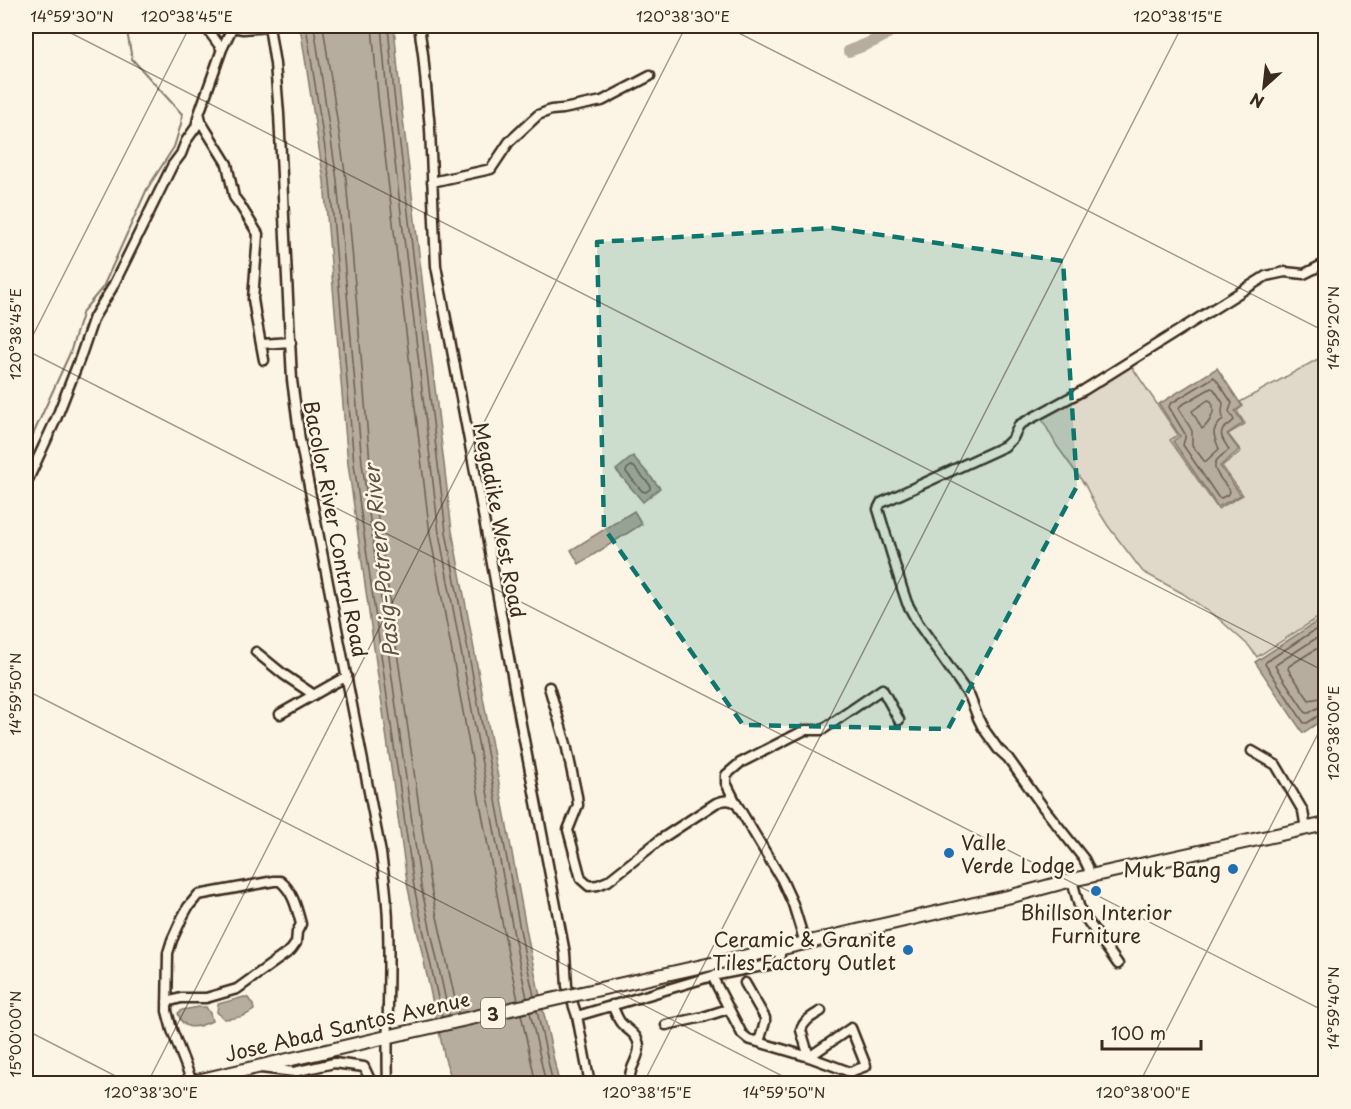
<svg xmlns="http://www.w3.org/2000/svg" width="1351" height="1109" viewBox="0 0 1351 1109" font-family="'Playpen Sans',sans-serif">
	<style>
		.green { fill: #e0d8c8; stroke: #8e8173; stroke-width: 1.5 }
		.water { fill: #b7ad9e; stroke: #85796b; stroke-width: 1.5 }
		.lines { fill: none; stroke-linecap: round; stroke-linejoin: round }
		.shore { stroke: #6d5e51; stroke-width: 1.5 }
		.stream { stroke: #85796b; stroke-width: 2 }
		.river { stroke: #b7ad9e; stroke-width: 12 }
		.minor-casing { stroke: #3b2a1e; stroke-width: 13 }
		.highway-casing { stroke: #3b2a1e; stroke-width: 16 }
		.minor { stroke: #fcf5e5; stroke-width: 8 }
		.highway { stroke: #fcf5e5; stroke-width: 12 }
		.highway-bridge-casing { stroke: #3b2a1e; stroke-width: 16; stroke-linecap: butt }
		.highway-bridge { stroke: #fcf5e5; stroke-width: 12 }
		.marked { fill: #0f766e; fill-opacity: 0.2; stroke: #0f766e; stroke-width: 4.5; stroke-dasharray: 12 8; stroke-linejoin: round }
		.ticks { fill: none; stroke: #3b2a1e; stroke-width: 1.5; stroke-opacity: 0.45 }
		.poi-dot { fill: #1f6fb2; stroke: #fcf5e5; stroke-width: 2 }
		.labels { text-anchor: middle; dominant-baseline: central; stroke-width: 5; stroke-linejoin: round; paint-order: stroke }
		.shield { fill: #fcf5e5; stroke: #75675a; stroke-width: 1.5 }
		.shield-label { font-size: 18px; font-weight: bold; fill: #3b2a1e }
		.street-label { font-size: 20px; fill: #3b2a1e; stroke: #fcf5e5 }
		.poi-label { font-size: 20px; fill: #3b2a1e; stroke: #fcf5e5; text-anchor: end }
		.water-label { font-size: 21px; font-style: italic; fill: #605144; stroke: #fcf5e5 }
		.neatline { fill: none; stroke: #3b2a1e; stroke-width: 2 }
		.ticks-label { font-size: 15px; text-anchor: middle; fill: #3b2a1e }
	</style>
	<rect width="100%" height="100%" fill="#fcf5e5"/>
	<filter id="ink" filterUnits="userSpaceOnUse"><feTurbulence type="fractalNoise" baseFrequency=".0167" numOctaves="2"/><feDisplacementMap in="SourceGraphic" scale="12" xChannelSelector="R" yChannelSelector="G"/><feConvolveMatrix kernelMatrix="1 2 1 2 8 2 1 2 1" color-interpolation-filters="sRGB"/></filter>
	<g filter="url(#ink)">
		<!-- green -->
		<path class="green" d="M1325,355V625L1319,617L1257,657L1249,646L1218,618L1182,593L1143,572L1108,526L1096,507L1085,485L1057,446L1038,412L1130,364L1178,435L1170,440L1218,509L1243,495L1222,466L1241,451L1228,434L1245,424L1237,411L1243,406L1240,402Z"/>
		<!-- water -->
		<path class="water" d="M300,26H394L400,94L452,531L531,955L559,1083H453L445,1059L408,888L348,464L324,181Z
			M1217,368L1242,406L1235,411L1243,423L1227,434L1239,450L1220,466L1241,495L1218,507L1173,441L1180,436L1159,404Z
			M633,456L660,488L643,502L616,470Z
			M634,511L642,524L579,564L571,550Z
			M1319,620L1325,630V718L1303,733L1255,662Z
			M244,997L248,998L253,1005L254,1010C245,1017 236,1019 224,1019L217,1012L218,1004Z
			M199,1007H206L210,1013L212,1021C197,1028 183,1032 178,1013L182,1010Z"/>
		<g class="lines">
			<!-- shore -->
			<path class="shore" d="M306,26L330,181L354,464L414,887L442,1017
				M314,26L337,180L362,463L421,886L449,1015
				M323,26L346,179L370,462L430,884L458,1013
				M372,26L378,96L430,534L509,959L518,1000
				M381,26L387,95L439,533L518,957L527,998
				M388,26L394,94L446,532L525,956L534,996
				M1214,377L1216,379L1232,403L1229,411L1234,420C1231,424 1224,427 1222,431C1219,437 1227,445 1229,450C1225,453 1220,456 1217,460C1209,469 1225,483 1230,491L1229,494L1221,498L1218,497L1183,445L1185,438V434L1169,407L1170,404Z
				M1211,388L1214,389L1223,403L1222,412L1223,419C1210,433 1213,432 1219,449L1205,462L1192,445V431L1179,408L1180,406Z
				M1208,400L1211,401C1217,410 1210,423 1202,429L1192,411Z
				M631,466L634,467L650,485V489L646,492L642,491L626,472L627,469Z
				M1326,633L1315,630L1266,662L1265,664L1304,723H1307L1321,714H1326
				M1326,640L1315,639L1277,664L1275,666L1306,713H1309L1319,707L1326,706
				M1326,649H1316L1289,666L1288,669L1309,700L1326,697
				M537,1011L553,1084
				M530,1012L546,1084
				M521,1014L536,1084"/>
			<!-- stream -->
			<path class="stream" d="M26,450L70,353L83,311L103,287L147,189L174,147L181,124L182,114L132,59L126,26"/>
			<!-- river -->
			<path class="river" d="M849,51C865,45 884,39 895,26"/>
			<!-- minor casing -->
			<g class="minor-casing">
				<path id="minor" d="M205,26L222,49
					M269,26L275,64L279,114L292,380L300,440L381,853C384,877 388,901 388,926C390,979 386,1031 388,1084
					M419,26L423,54L430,129L436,266L483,514L520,719L565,953L567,986L577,1016L590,1084
					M232,27L243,29L269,27
					M200,116L201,122L227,164L234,197L240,205L258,234L253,299L256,318L264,360
					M432,182L491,169L509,142L538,115L551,110L563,109L602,101L650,76
					M262,344L291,342
					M26,484L56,419L80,358L94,317L112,288L172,166L181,154L186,141L196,127L199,114L222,49L233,26
					M256,652L283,674L314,695
					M549,687L566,744L577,796L578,805L568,830L581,879L589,886L598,885L608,881L661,839L716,803C724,800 729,799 736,803
					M280,714L347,676
					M1252,751L1276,765L1303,811L1306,829
					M1090,876L1088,867L1084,859L1043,807L1008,758L998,749L983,728L978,718L970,697L918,623L907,603L902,588L878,509L881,503L1005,446L1013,438L1019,425L1084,390L1266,276L1285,272L1304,274L1326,263
					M1072,880L1079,906L1082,913L1118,964
					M805,943L793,904L782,880L736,803L726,783V775L740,763L805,730H822L882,689L899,720
					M712,976L742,1034L748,1039L809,1057L850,1072L866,1066L851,1028L809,1057L801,1030C804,1020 813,1016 821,1011
					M745,983L765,1018V1022L759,1042
					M167,1002L181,998H206L237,989L291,950L296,943L297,932L301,924C297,909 293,891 280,881H274L198,895L188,907L182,918L172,940L168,953L167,1011L172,1030L192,1082
					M612,1005C615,1011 617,1018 621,1023C628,1031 638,1034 639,1046C640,1059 626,1070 631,1084
					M577,1016L712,976L773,964L779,960L781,949
					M666,1025L703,1017L728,1009
					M261,1068L294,1072L334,1063L364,1067L372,1084"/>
			</g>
			<!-- highway casing -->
			<g class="highway-casing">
				<path id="highway" d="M582,993L805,943L974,904L1012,896L1072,880L1326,824
					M184,1084L404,1033"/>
			</g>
			<!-- minor -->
			<use href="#minor" class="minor"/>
			<!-- highway -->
			<use href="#highway" class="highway"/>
			<!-- highway-bridge casing -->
			<g class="highway-bridge-casing">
				<path id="highway-bridge" d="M404,1033L582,993"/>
			</g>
			<!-- highway-bridge -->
			<use href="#highway-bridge" class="highway-bridge"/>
		</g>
	</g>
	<!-- marked area -->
	<path class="marked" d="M833,228L1063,261L1077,486L948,729L743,725L604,528L597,242Z"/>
	<!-- ticks -->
	<path class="ticks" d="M57,26L1326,672M725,26L1326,332M26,349L190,26M26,350L1326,1012M26,690L798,1084M26,1030L131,1084M147,1084L686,26M643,1084L1182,26M1139,1084L1326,718"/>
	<!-- markers -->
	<g class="poi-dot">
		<circle cx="949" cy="853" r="6"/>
		<circle cx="1233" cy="869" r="6"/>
		<circle cx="1096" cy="891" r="6"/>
		<circle cx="908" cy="950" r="6"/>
	</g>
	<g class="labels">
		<!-- shield labels -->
		<rect class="shield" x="481" y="998" width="24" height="30" rx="4.5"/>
		<g class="shield-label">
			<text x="493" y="1013">3</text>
		</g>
		<!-- street labels -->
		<g class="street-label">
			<text transform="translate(500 520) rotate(79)">Megadike West Road</text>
			<text transform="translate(336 529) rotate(79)">Bacolor River Control Road</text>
			<text transform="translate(347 1026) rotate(-13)">Jose Abad Santos Avenue</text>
		</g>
		<!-- poi labels -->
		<g class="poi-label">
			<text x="961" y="842" text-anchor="start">Valle<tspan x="961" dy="23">Verde Lodge</tspan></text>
			<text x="1221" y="869">Muk Bang</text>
			<text x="1096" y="912" text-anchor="middle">Bhillson Interior<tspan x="1096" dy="23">Furniture</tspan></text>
			<text x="896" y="939">Ceramic &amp; Granite<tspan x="896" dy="23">Tiles Factory Outlet</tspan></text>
		</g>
		<!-- water labels -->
		<g class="water-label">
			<text transform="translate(380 561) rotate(-96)">Pasig-Potrero River</text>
		</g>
	</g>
	<!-- margin -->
	<rect width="1351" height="1109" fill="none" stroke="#fcf5e5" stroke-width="66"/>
	<!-- north arrow -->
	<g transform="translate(1264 87) rotate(207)" stroke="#fcf5e5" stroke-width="4.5" paint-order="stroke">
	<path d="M0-4.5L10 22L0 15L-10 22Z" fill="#3b2a1e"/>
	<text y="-9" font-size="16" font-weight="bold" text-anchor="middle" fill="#3b2a1e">N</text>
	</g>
	<!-- scale -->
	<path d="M1102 1040v9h99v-9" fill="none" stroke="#3b2a1e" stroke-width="3"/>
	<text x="1111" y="1040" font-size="18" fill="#3b2a1e" stroke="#fcf5e5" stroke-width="4.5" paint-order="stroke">100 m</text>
	<rect x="33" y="33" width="1285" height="1043" class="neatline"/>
	<g class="ticks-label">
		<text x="72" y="22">14°59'30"N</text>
		<text x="187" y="22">120°38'45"E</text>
		<text x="683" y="22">120°38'30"E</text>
		<text x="1178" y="22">120°38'15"E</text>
		<text transform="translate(1334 328) rotate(-90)" y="5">14°59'20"N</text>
		<text transform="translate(16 334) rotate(-90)" y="5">120°38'45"E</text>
		<text transform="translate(16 694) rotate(-90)" y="5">14°59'50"N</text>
		<text transform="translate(1334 733) rotate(-90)" y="5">120°38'00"E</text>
		<text transform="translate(1334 1008) rotate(-90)" y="5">14°59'40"N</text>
		<text transform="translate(16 1034) rotate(-90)" y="5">15°00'00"N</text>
		<text x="151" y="1098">120°38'30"E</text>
		<text x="647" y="1098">120°38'15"E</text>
		<text x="784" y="1098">14°59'50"N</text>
		<text x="1143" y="1098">120°38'00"E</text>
	</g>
</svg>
